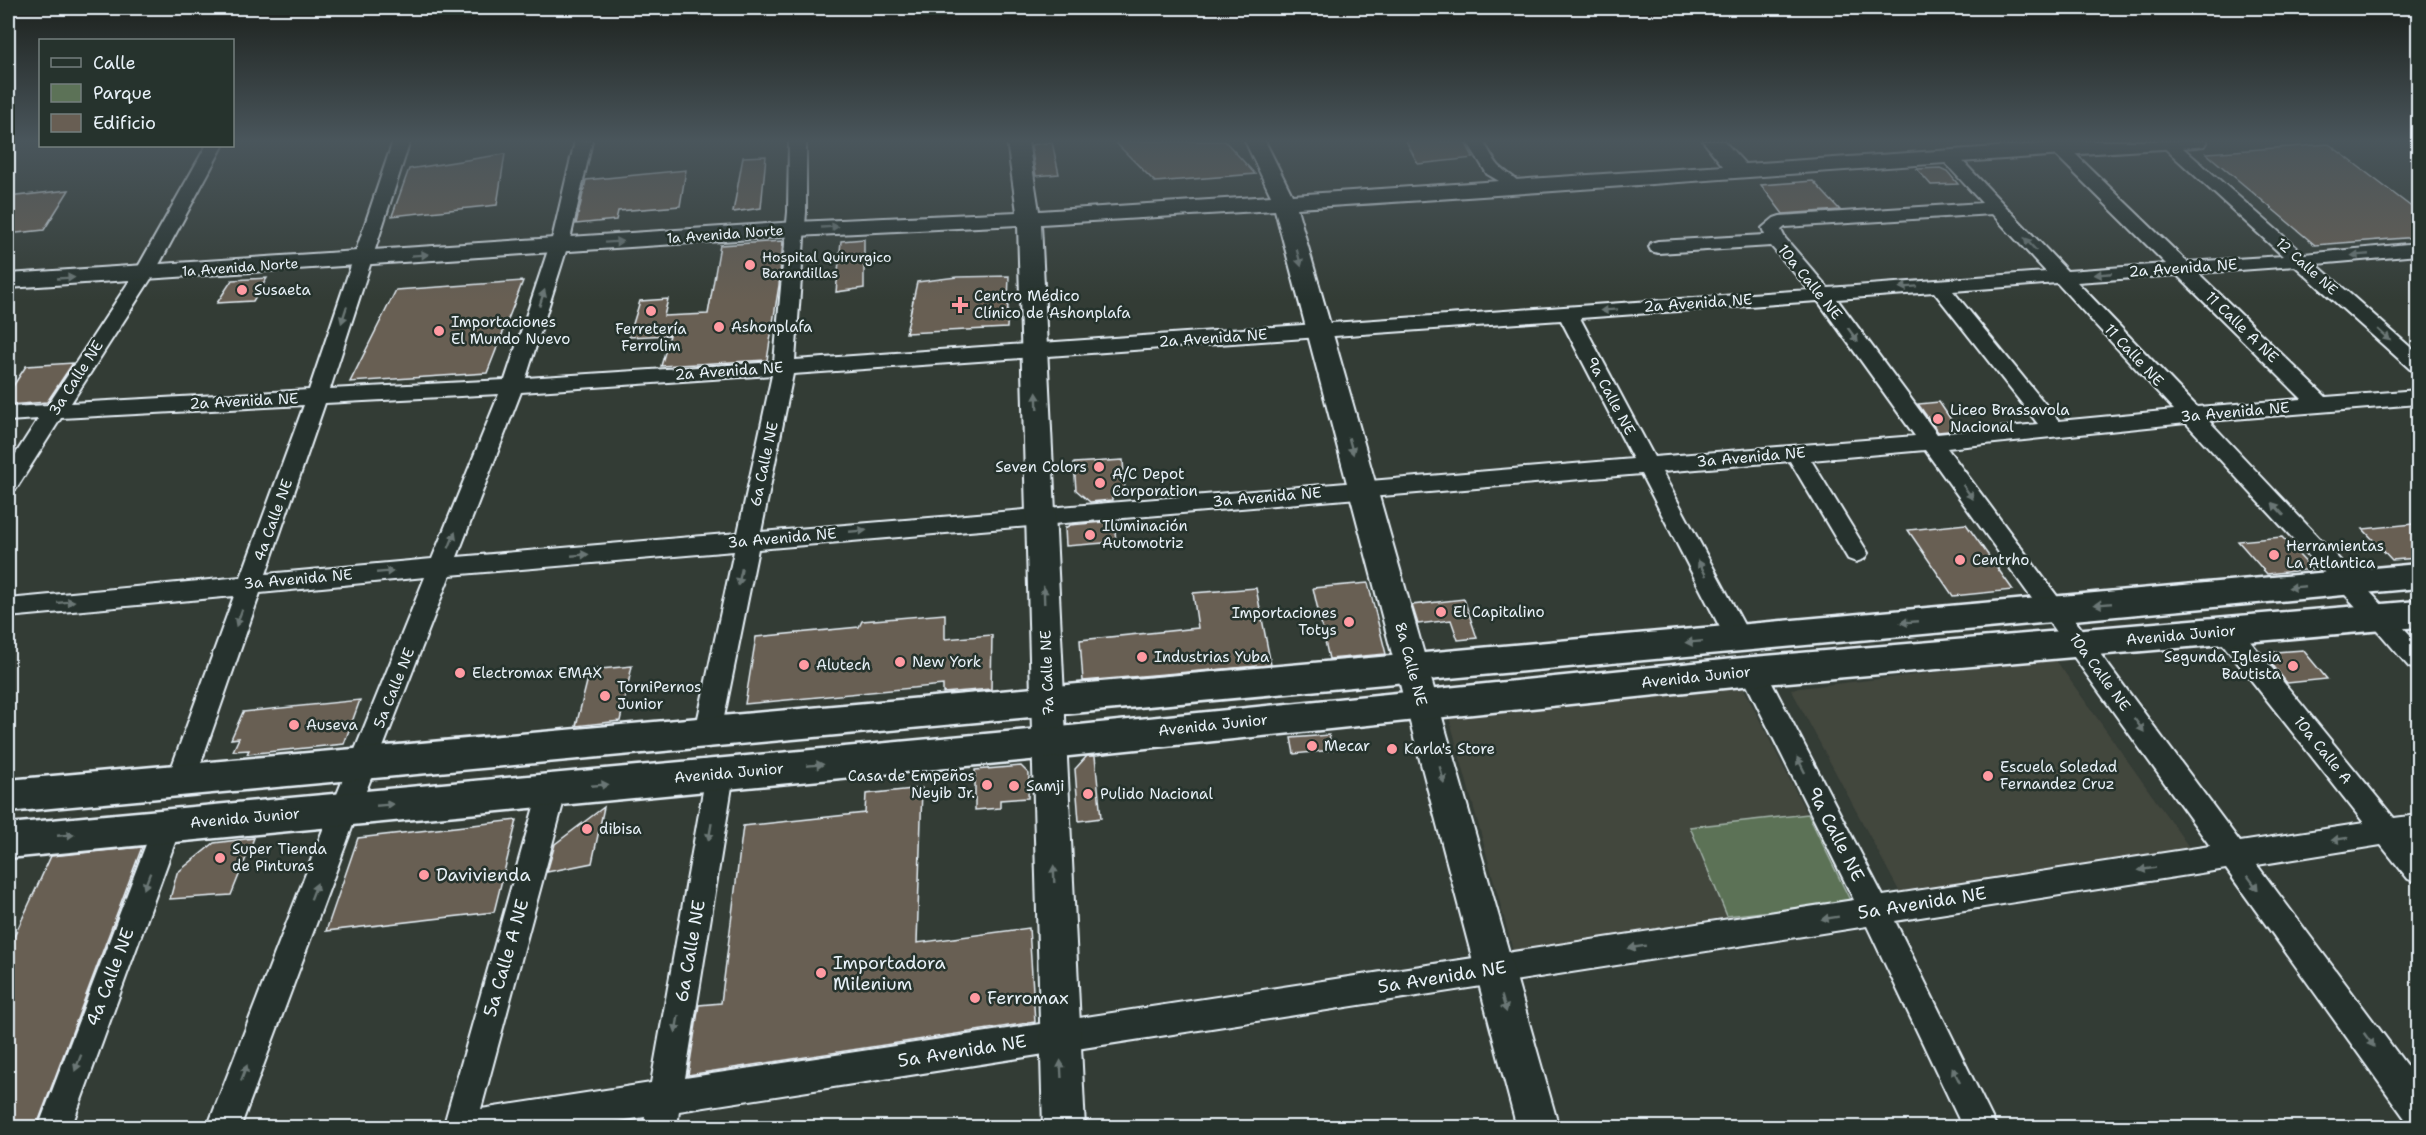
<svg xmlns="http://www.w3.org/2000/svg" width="2426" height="1135" viewBox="0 0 2426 1135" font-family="'Shantell Sans',sans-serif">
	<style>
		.built { fill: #43463e }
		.green { fill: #5c7257; stroke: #a2b2a8; stroke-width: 1.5 }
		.building { fill: #685e53; stroke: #e8f1f8; stroke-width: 1.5 }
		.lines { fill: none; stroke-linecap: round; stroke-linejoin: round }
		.minor-casing { stroke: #e8f1f8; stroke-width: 4 }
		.tertiary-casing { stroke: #e8f1f8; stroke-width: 4 }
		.secondary-casing { stroke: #e8f1f8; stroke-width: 5 }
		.minor { fill: #26332d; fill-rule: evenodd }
		.tertiary { fill: #26332d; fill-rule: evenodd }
		.secondary { fill: #26332d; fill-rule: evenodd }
		.oneway { fill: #6a7674 }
		.poi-dot { fill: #ff9aa2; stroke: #26332d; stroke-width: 2 }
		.labels { text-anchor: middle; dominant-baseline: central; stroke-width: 5; stroke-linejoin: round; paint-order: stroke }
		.far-street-label { font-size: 14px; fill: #e8f1f8; stroke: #26332d }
		.far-poi-label { font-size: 14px; fill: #e8f1f8; stroke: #26332d; text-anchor: start }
		.street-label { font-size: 15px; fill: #e8f1f8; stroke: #26332d }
		.poi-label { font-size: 15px; fill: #e8f1f8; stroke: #26332d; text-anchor: start }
		.near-street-label { font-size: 18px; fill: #e8f1f8; stroke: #26332d }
		.near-poi-label { font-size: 18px; fill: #e8f1f8; stroke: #26332d; text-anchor: start }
	</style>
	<rect width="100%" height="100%" fill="#333c35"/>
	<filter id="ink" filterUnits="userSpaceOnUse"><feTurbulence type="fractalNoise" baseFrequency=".0167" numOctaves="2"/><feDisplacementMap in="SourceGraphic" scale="12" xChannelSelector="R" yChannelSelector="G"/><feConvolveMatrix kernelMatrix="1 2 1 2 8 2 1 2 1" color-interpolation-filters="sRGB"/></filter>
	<g filter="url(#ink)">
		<!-- built -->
		<path class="built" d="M2055,659L2201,864L1905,902L1791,689Z
			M1742,685L1862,923L1517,965L1447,710Z"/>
		<!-- green -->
		<path class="green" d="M1808,814L1851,902L1727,916L1690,827Z"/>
		<!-- building -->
		<path class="building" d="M1114,141H1225L1255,174L1155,182Z
			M1406,141H1464L1474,158L1418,164Z
			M1052,142L1059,174L1036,176L1031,145Z
			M2329,144L2418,212V237L2315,245L2206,153Z
			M505,154L497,205L392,216L409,169Z
			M766,156L761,208L733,212L743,157Z
			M1940,168L1947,171L1958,184L1931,185L1917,169Z
			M686,170L680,206L618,211L616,220L576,224L586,180Z
			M1813,181L1840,210L1783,214L1761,185Z
			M69,190L44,230L8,234V197Z
			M864,239V288L836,292L841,241Z
			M783,241L779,285L767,360L661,366L670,335L629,337L640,301L668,299L664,316L708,314L720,245Z
			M1009,276L1007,328L906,333L917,282L957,277Z
			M267,278L253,301L217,303L232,280Z
			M523,281L487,373L350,382L396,290Z
			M73,363L47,402L8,405V394L26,366Z
			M1939,402L1958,430L1938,432L1918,404Z
			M1123,460L1125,491L1112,493V500L1090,502L1076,490L1074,463Z
			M1114,521L1116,542L1066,546L1065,528L1070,525Z
			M1966,524L2013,590L1953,596L1908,530Z
			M2413,524L2418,529V558L2392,560L2363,529Z
			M2282,537L2312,569L2267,574L2238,541Z
			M1368,583L1386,654L1329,659L1313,588Z
			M1256,588L1271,665L1083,681L1080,640L1198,628L1193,593Z
			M1464,599L1477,638L1458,640L1451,620L1418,624L1412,605Z
			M945,614V639L992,635L991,689L943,693V685L745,704L756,637L859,627L862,621Z
			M2303,650L2327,679L2287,683L2263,653Z
			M632,666L620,721L576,726L590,670Z
			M360,700L344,744L247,754L249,750L233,751L239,738L231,739L243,712Z
			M1329,735L1332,750L1294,754L1291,738Z
			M1087,756H1095L1101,818L1079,821L1075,769Z
			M1021,766L1029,774L1028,798L1000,800V808L975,810V770Z
			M922,788L917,943L1029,928L1035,1022L688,1075L699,1005L721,1003L743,826L865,813L866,794Z
			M604,807L592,863L547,872L555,844Z
			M517,820L494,912L326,931L358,838Z
			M254,838L231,895L170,899L177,873L214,843Z
			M142,847L36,1128H8V950L51,856Z"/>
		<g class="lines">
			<!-- minor casing -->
			<g class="minor-casing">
				<path id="minor" d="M393,141H410L330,389L505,380L553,235L575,141H592L571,235L526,378L774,362L788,212L789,141H806V212L795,360L1809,290L1771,246L1658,253L1651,251L1649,247L1651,243L1658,241L1765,235L1762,228L1774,218L1780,216L1982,203L1938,155L1941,151H1953L2067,271L2166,264L2054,153L2051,149L2054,145H2066L2187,262L2283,256L2157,141H2175L2304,254L2418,243V255L2316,264L2418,354V372L2411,370L2295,266L2198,273L2326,397L2418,390V404L2209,421L2418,643V670L2409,667L2372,624L2186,423L1947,448L2240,842L2364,823L2218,638L2214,631L2218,624L2227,621L2236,624L2394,818L2418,815V839L2412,840L2418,849V883L2408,879L2381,845L2257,865L2418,1081V1124L2406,1120L2226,869L1895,921L1997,1128H1963L1867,926L679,1111L677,1128H644L645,1117L575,1128H443L539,789L543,781L553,777L563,781L567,789L481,1109L651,1083L706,774L710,766L720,762L730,766L734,774L685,1078L1854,900L1740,671L1744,664L1753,661L1762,664L1883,896L2210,846L1925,450L1811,460L1868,553L1864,559L1856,562L1848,559L1790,461L1662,472L1751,638L1747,645L1738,648L1729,645L1641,474L758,549L721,732L717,740L708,743L699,740L695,732L734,551L450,575L359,809L240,1128H207L331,809L425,577L260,593L195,780L191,788L181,792L171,788L167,780L234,596L8,617V599L241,577L304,405L61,418L16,489L8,491V466L38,419L8,421V407L48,405L134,274L206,146H223L154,274L71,403L309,390ZM1992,214L2046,272L1828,288L1785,238L1781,230L1785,227ZM2177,275L2302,399L2197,407L2077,282ZM2057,283L2174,410L2059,421L1953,291ZM1934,292L2038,424L1937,434L1837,299ZM1818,301L1915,436L1654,457L1580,318ZM1561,320L1633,459L761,532L793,374ZM772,375L738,533L457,557L521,392ZM499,394L432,559L266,574L325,403Z
					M1467,141H1483C1488,149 1493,159 1499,166C1507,174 1515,176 1524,188L1521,192H1509L1499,181L1487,174Z
					M167,814L177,817L181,826L71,1128H38L153,826L157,817Z"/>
			</g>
			<!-- tertiary casing -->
			<g class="tertiary-casing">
				<path id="tertiary" d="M1007,141H1028L1039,211L1271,196L1245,141H1265L1292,195L1723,166L1703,141H1724L1745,164L2086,141H2207L2204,146L2196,147C1896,164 1597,190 1297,208L1559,1128H1517L1275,210L1041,224L1085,1128H1043L1018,225L796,236L8,288V274L796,222L1017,212Z"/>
			</g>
			<!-- secondary casing -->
			<g class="secondary-casing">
				<path id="secondary" d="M2418,564V588L8,812V780Z
					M2418,601V627L1753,685L1050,758L8,858V824L1050,728L1753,657Z"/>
			</g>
			<!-- minor -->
			<use href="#minor" class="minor"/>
			<!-- tertiary -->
			<use href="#tertiary" class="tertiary"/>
			<!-- secondary -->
			<use href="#secondary" class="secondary"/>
		</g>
		<!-- one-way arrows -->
		<defs><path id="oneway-solid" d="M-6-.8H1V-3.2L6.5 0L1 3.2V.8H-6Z" transform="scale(1.5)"/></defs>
		<g class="oneway">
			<use href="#oneway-solid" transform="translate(830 227) rotate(-3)"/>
			<use href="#oneway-solid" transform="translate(614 242) rotate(-4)"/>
			<use href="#oneway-solid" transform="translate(2030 244) rotate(-133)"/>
			<use href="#oneway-solid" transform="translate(420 255) rotate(-4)"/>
			<use href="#oneway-solid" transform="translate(2360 255) rotate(175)"/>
			<use href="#oneway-solid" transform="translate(1299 258) rotate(75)"/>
			<use href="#oneway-solid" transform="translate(2103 274) rotate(175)"/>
			<use href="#oneway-solid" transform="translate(66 278) rotate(-3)"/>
			<use href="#oneway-solid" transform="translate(1908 287) rotate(176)"/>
			<use href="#oneway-solid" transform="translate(542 298) rotate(-72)"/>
			<use href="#oneway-solid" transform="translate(1609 310) rotate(176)"/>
			<use href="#oneway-solid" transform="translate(344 315) rotate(108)"/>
			<use href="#oneway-solid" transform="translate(1853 335) rotate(54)"/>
			<use href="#oneway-solid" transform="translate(2384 335) rotate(42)"/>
			<use href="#oneway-solid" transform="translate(1037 401) rotate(-92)"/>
			<use href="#oneway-solid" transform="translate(1351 446) rotate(75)"/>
			<use href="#oneway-solid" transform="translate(1968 492) rotate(54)"/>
			<use href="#oneway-solid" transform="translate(2278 509) rotate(-133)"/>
			<use href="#oneway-solid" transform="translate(858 531) rotate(-5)"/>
			<use href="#oneway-solid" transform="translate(452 540) rotate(-68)"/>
			<use href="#oneway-solid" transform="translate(580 555) rotate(-5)"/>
			<use href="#oneway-solid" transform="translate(1702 568) rotate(-117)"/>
			<use href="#oneway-solid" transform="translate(385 572) rotate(-5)"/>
			<use href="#oneway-solid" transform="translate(740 577) rotate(102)"/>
			<use href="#oneway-solid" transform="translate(2297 587) rotate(175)"/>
			<use href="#oneway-solid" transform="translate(1044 595) rotate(-92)"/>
			<use href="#oneway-solid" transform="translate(66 602) rotate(-6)"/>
			<use href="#oneway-solid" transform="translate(2103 604) rotate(175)"/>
			<use href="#oneway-solid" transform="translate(239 618) rotate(110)"/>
			<use href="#oneway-solid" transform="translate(1909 622) rotate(175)"/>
			<use href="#oneway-solid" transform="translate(1694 642) rotate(175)"/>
			<use href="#oneway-solid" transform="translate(2139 725) rotate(54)"/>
			<use href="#oneway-solid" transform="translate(815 765) rotate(-5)"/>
			<use href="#oneway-solid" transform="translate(1801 765) rotate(-117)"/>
			<use href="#oneway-solid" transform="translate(1442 775) rotate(75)"/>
			<use href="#oneway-solid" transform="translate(600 785) rotate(-5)"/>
			<use href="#oneway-solid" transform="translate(385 805) rotate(-5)"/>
			<use href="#oneway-solid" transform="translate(710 832) rotate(100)"/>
			<use href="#oneway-solid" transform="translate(66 835) rotate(-5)"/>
			<use href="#oneway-solid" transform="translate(2340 839) rotate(171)"/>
			<use href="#oneway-solid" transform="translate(2147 869) rotate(171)"/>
			<use href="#oneway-solid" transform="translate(1054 874) rotate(-92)"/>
			<use href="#oneway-solid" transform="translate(147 881) rotate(111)"/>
			<use href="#oneway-solid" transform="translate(2253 883) rotate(54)"/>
			<use href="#oneway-solid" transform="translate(314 891) rotate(-69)"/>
			<use href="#oneway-solid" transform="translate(1830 918) rotate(171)"/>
			<use href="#oneway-solid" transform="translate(1637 947) rotate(171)"/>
			<use href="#oneway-solid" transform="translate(1504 1004) rotate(74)"/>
			<use href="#oneway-solid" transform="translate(677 1024) rotate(100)"/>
			<use href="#oneway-solid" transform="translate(2369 1040) rotate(54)"/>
			<use href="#oneway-solid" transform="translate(78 1063) rotate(111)"/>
			<use href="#oneway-solid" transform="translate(1061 1069) rotate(-93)"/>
			<use href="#oneway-solid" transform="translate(244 1073) rotate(-69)"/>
			<use href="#oneway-solid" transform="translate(1956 1075) rotate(-116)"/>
		</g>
	</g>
	<!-- sky -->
	<linearGradient id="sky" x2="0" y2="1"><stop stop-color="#1c211d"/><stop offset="0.47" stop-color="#4a565c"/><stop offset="1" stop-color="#4a565c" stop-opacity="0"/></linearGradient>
	<rect width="2426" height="300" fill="url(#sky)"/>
	<!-- markers -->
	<g class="poi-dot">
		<circle cx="750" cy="265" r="6"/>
		<circle cx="242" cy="290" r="6"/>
		<path d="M957 296h6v6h6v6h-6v6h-6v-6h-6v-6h6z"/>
		<circle cx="651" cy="311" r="6"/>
		<circle cx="719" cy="327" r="6"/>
		<circle cx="439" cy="331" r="6"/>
		<circle cx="1938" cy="419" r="6"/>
		<circle cx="1099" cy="467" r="6"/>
		<circle cx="1100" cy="483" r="6"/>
		<circle cx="1090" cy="535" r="6"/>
		<circle cx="2274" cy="555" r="6"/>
		<circle cx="1960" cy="560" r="6"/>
		<circle cx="1441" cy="612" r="6"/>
		<circle cx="1349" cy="622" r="6"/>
		<circle cx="1142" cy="657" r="6"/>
		<circle cx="900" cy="662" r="6"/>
		<circle cx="804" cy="665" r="6"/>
		<circle cx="2293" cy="666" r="6"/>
		<circle cx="460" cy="673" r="6"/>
		<circle cx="605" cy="696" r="6"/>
		<circle cx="294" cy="725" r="6"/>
		<circle cx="1312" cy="746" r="6"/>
		<circle cx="1392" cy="749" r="6"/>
		<circle cx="1988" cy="776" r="6"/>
		<circle cx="987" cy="785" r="6"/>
		<circle cx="1014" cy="786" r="6"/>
		<circle cx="1088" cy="794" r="6"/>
		<circle cx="587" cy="829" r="6"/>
		<circle cx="220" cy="858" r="6"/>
		<circle cx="424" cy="875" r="6"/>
		<circle cx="821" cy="973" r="6"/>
		<circle cx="975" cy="998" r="6"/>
	</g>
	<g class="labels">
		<!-- far-street labels -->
		<g class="far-street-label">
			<text transform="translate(725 234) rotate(-4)">1a Avenida Norte</text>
			<text transform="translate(2307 266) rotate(42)">12 Calle NE</text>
			<text transform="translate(240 267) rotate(-4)">1a Avenida Norte</text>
		</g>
		<!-- far-poi labels -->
		<g class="far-poi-label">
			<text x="762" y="257">Hospital Quirurgico<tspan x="762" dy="16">Barandillas</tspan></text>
		</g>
		<!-- street labels -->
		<g class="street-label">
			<text transform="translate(2183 268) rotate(-4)">2a Avenida NE</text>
			<text transform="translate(1810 282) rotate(51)">10a Calle NE</text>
			<text transform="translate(1698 303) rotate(-4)">2a Avenida NE</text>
			<text transform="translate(2242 327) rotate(44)">11 Calle A NE</text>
			<text transform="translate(1213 338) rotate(-4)">2a Avenida NE</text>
			<text transform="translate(2134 355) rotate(47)">11 Calle NE</text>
			<text transform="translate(729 371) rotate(-4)">2a Avenida NE</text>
			<text transform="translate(76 378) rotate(-57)">3a Calle NE</text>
			<text transform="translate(1611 396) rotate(62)">9a Calle NE</text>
			<text transform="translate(244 401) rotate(-3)">2a Avenida NE</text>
			<text transform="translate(2235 412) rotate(-5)">3a Avenida NE</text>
			<text transform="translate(1751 457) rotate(-5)">3a Avenida NE</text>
			<text transform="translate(764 464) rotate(-78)">6a Calle NE</text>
			<text transform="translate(1267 497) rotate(-5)">3a Avenida NE</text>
			<text transform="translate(273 520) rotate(-70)">4a Calle NE</text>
			<text transform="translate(782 538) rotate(-5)">3a Avenida NE</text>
			<text transform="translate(298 579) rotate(-5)">3a Avenida NE</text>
			<text transform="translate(2181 635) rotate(-5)">Avenida Junior</text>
			<text transform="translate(1411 664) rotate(75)">8a Calle NE</text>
			<text transform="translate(2100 672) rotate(54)">10a Calle NE</text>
			<text transform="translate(1047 673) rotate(-92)">7a Calle NE</text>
			<text transform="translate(1696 677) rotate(-6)">Avenida Junior</text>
			<text transform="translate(394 688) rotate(-68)">5a Calle NE</text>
			<text transform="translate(1213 725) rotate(-6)">Avenida Junior</text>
			<text transform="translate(2323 750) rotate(51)">10a Calle A</text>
			<text transform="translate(729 773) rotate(-5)">Avenida Junior</text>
			<text transform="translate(245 818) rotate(-5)">Avenida Junior</text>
		</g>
		<!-- poi labels -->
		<g class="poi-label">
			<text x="254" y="290">Susaeta</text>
			<text x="974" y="296">Centro Médico<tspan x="974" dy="17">Clínico de Ashonplafa</tspan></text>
			<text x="451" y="322">Importaciones<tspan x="451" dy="17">El Mundo Nuevo</tspan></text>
			<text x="731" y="327">Ashonplafa</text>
			<text x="651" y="329" text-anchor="middle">Ferretería<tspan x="651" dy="17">Ferrolim</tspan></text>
			<text x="1950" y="410">Liceo Brassavola<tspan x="1950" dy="17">Nacional</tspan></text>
			<text x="1087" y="467" text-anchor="end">Seven Colors</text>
			<text x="1112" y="474">A/C Depot<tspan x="1112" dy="17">Corporation</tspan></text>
			<text x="1102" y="526">Iluminación<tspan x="1102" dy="17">Automotriz</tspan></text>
			<text x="2286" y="546">Herramientas<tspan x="2286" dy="17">La Atlantica</tspan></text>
			<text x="1972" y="560">Centrho</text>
			<text x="1453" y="612">El Capitalino</text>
			<text x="1337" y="613" text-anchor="end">Importaciones<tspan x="1337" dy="17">Totys</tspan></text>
			<text x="1154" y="657">Industrias Yuba</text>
			<text x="2281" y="657" text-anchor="end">Segunda Iglesia<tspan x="2281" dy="17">Bautista</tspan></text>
			<text x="912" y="662">New York</text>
			<text x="816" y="665">Alutech</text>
			<text x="472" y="673">Electromax EMAX</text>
			<text x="617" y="687">TorniPernos<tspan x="617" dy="17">Junior</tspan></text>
			<text x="306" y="725">Auseva</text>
			<text x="1324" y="746">Mecar</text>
			<text x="1404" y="749">Karla's Store</text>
			<text x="2000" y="767">Escuela Soledad<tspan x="2000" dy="17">Fernandez Cruz</tspan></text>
			<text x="975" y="776" text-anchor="end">Casa de Empeños<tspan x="975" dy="17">Neyib Jr.</tspan></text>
			<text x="1026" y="786">Samji</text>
			<text x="1100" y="794">Pulido Nacional</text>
			<text x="599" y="829">dibisa</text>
			<text x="232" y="849">Super Tienda<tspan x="232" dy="17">de Pinturas</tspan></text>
		</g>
		<!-- near-street labels -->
		<g class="near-street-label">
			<text transform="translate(1836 834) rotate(63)">9a Calle NE</text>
			<text transform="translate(1922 903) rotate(-9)">5a Avenida NE</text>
			<text transform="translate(690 951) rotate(-80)">6a Calle NE</text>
			<text transform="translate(506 958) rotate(-74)">5a Calle A NE</text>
			<text transform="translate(110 977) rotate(-69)">4a Calle NE</text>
			<text transform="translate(1442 977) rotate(-9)">5a Avenida NE</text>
			<text transform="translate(962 1051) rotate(-9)">5a Avenida NE</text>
		</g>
		<!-- near-poi labels -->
		<g class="near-poi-label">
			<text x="436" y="875">Davivienda</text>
			<text x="833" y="963">Importadora<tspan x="833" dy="21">Milenium</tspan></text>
			<text x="987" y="998">Ferromax</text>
		</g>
	</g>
	<!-- margin -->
	<rect width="2426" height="1135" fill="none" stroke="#26332d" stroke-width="30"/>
	<rect x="15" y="15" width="2396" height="1105" fill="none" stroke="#e8f1f8" stroke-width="2" filter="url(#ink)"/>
	<!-- legend -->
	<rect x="39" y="39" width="195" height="108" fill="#26332d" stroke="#747f7e" stroke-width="1.5"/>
	<rect x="51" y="58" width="30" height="9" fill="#26332d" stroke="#747f7e" stroke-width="1.5"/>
	<text x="93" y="69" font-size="18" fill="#e8f1f8">Calle</text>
	<rect x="51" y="84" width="30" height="18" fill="#5c7257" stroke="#747f7e" stroke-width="1.5"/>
	<text x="93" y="99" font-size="18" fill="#e8f1f8">Parque</text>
	<rect x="51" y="114" width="30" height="18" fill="#685e53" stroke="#747f7e" stroke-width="1.5"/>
	<text x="93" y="129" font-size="18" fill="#e8f1f8">Edificio</text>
</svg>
